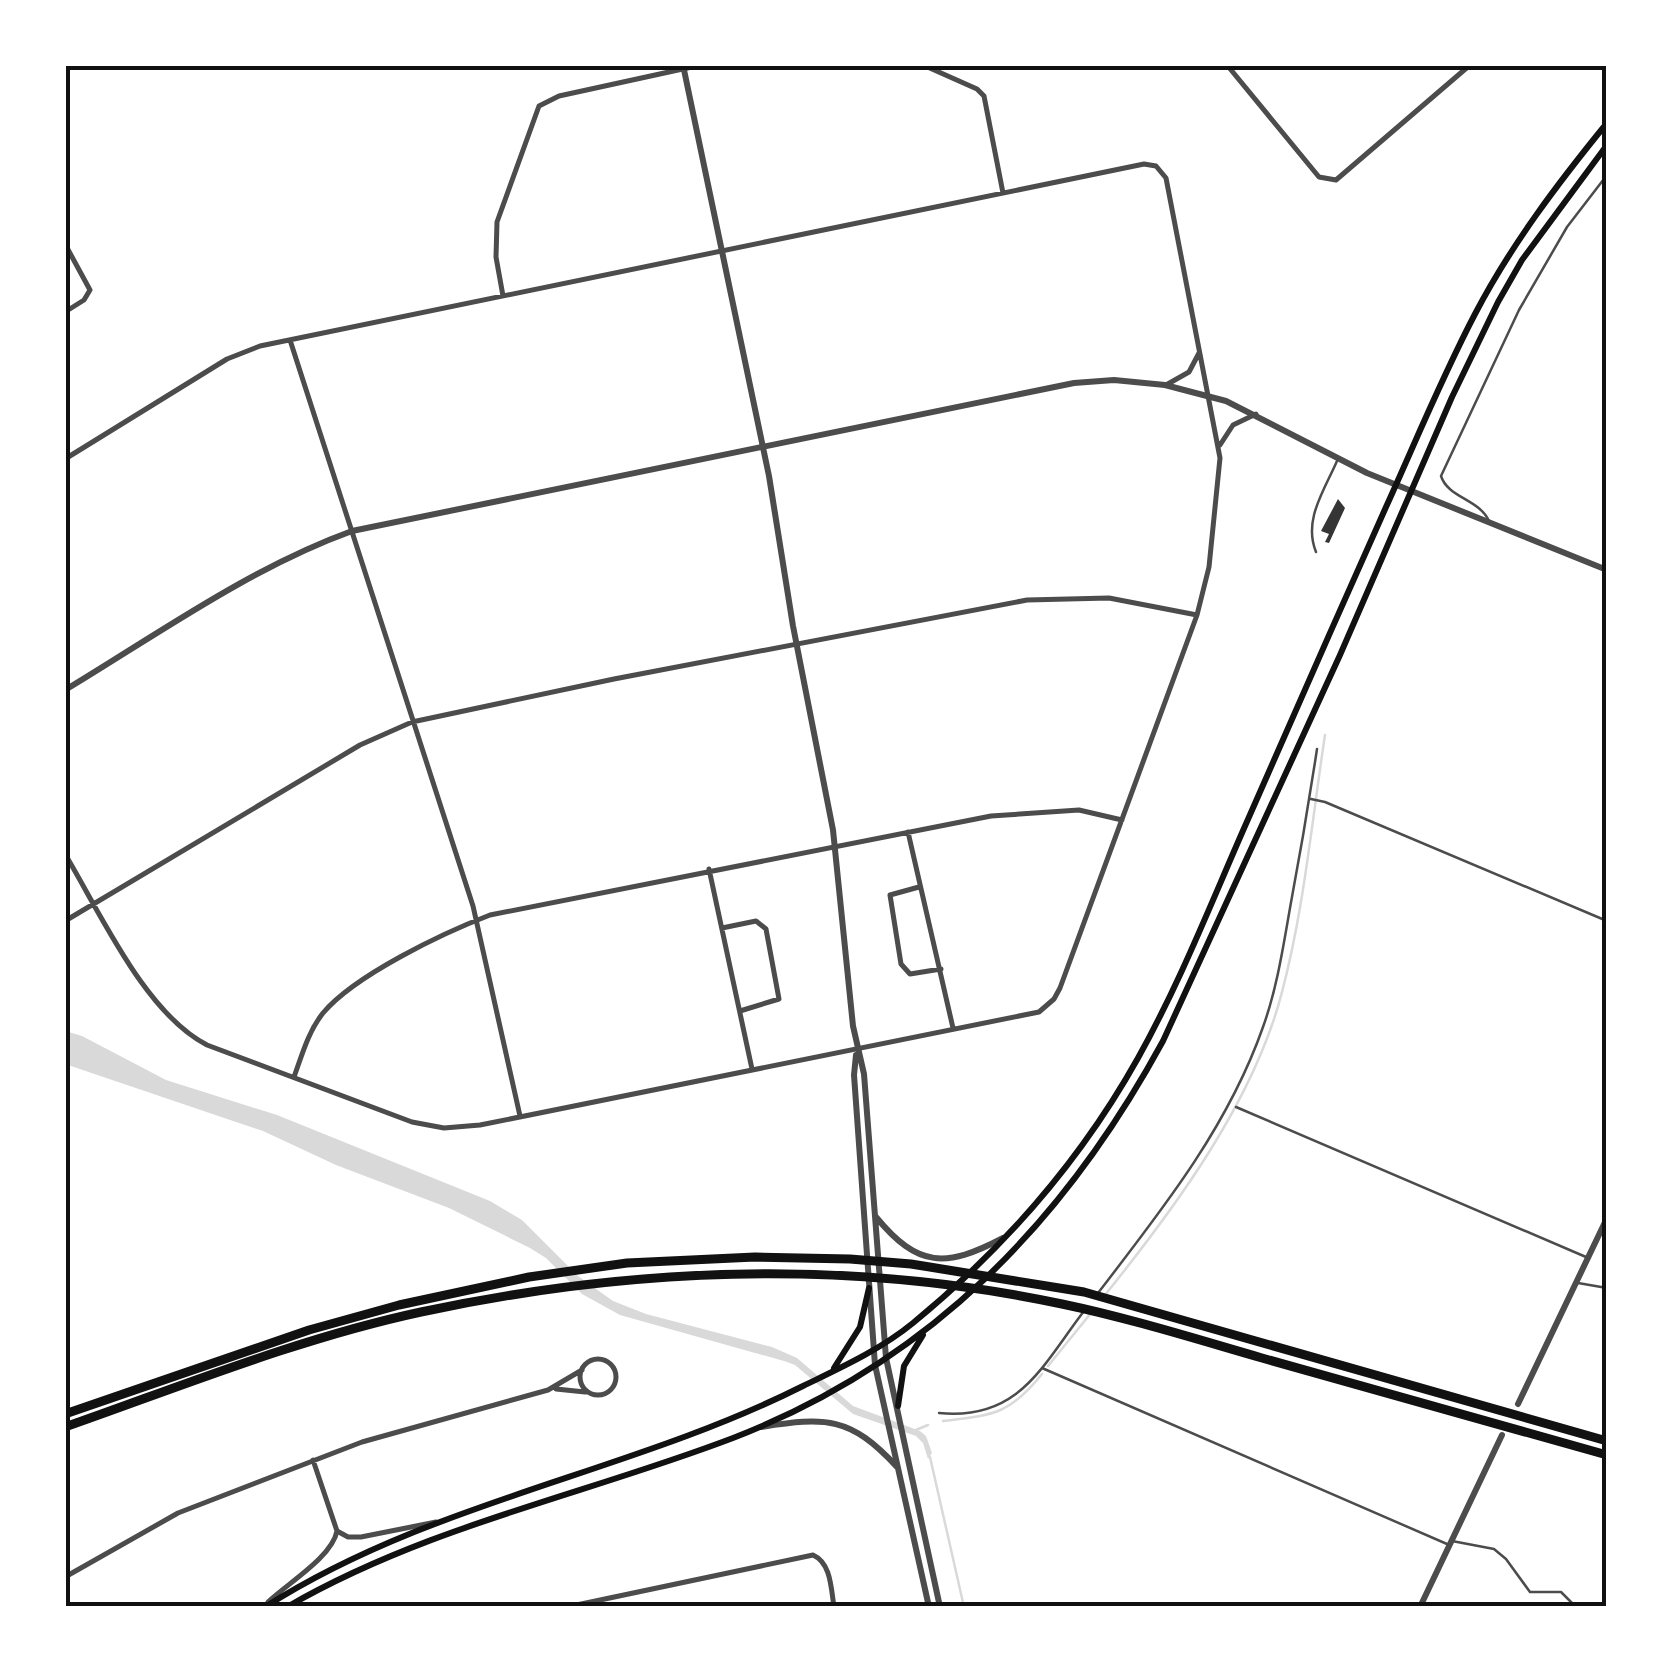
<svg xmlns="http://www.w3.org/2000/svg" width="1672" height="1672" viewBox="0 0 1672 1672" font-family="Manrope,sans-serif">
	<style>
		.water { fill: #d9d9d9 }
		.lines { fill: none; stroke-linecap: round; stroke-linejoin: round }
		.stream { stroke: #d9d9d9; stroke-width: 2.5 }
		.building { fill: #353535 }
		.service { stroke: #4c4c4c; stroke-width: 2.5 }
		.minor { stroke: #4c4c4c; stroke-width: 5 }
		.tertiary { stroke: #4c4c4c; stroke-width: 6 }
		.secondary { stroke: #111; stroke-width: 6 }
		.motorway { stroke: #111; stroke-width: 9 }
		.neatline { fill: none; stroke: #111; stroke-width: 4 }
	</style>
	<rect width="100%" height="100%" fill="#fff"/>
	<!-- water -->
	<path class="water" d="M65,1031L82,1036L166,1080L277,1115L490,1201L522,1220L578,1276L613,1301L646,1314L772,1347L797,1358L853,1406L920,1431L926,1436L932,1453L928,1459L923,1443L916,1436L853,1414L795,1365L784,1361L620,1315L582,1294L546,1258L530,1248L449,1208L336,1165L263,1131L65,1064Z"/>
	<g class="lines">
		<!-- stream -->
		<path class="stream" d="M1105,1295C1175,1208 1254,1101 1282,992C1304,909 1312,820 1325,735
			M1048,1366L1091,1313
			M943,1421C993,1415 1009,1415 1042,1374
			M916,1430L928,1425
			M930,1457L964,1607"/>
	</g>
	<!-- building -->
	<path class="building" d="M1338,499L1345,508L1329,543L1325,542L1329,534L1321,531Z"/>
	<g class="lines">
		<!-- service -->
		<path class="service" d="M1489,521C1479,499 1448,498 1441,476L1519,310L1567,227L1607,175
			M1316,552C1303,520 1324,491 1337,461
			M1311,799L1325,802L1607,921
			M1236,1107L1586,1257
			M1578,1283L1607,1288
			M1098,1293C1162,1210 1228,1127 1263,1027C1277,988 1283,948 1290,908C1300,855 1309,802 1317,749
			M1042,1368L1447,1544
			M939,1413C1019,1421 1042,1366 1084,1311
			M1452,1541L1494,1549L1506,1559L1530,1592H1561L1576,1607"/>
		<!-- minor -->
		<path class="minor" d="M923,65L977,89L984,96L1003,193
			M1227,65L1319,177L1336,180L1470,65
			M65,244L90,290L84,300L65,312
			M503,296L496,257L497,222L539,106L559,96L701,65
			M290,340L473,906L520,1116
			M1166,385L1189,372L1199,353
			M1220,445L1233,425L1256,414
			M65,459L227,359L260,346L1144,164L1156,166L1166,178L1220,458L1209,567L1197,615L1060,988L1054,999L1039,1012L480,1125L444,1128L412,1122L207,1045C145,1013 101,914 65,854
			M908,832L953,1028
			M709,869L752,1069
			M919,887L890,895L901,964L910,974L941,969
			M65,921L360,745L412,722L614,679L1027,600L1109,598L1197,615
			M722,928L756,921L766,929L779,999L740,1011
			M294,1077C302,1055 308,1032 323,1013C355,975 443,933 490,915L991,816L1079,810L1122,820
			M580 1377a18 18 0 1 1 36 0a18 18 0 1 1-36 0Z
			M556,1389L585,1392
			M337,1531L348,1537H361L436,1522
			M65,1577L178,1513L362,1442L548,1390L582,1370
			M268,1602C288,1583 332,1557 337,1531L313,1460
			M567,1607L813,1555C831,1563 831,1588 834,1607"/>
		<!-- tertiary -->
		<path class="tertiary" d="M683,65L769,476L793,626L833,830L853,1026L864,1074L886,1358L940,1607
			M65,690C158,634 250,568 352,531L1074,383L1114,380L1165,385L1226,401L1367,473L1607,570
			M856,1055L854,1075L875,1365L929,1607
			M876,1217C918,1268 946,1268 1003,1238
			M1518,1404L1607,1218
			M761,1427C826,1417 850,1416 897,1467
			M1420,1607L1502,1435"/>
		<!-- secondary -->
		<path class="secondary" d="M834,1368L860,1327L869,1288
			M898,1406L904,1366L923,1335
			M265,1607C431,1501 628,1474 803,1386C840,1368 880,1350 913,1323C1003,1249 1081,1160 1138,1058C1181,981 1213,898 1249,817C1294,714 1340,610 1386,507C1415,443 1442,377 1475,314C1511,245 1558,183 1607,123
			M287,1607C427,1526 584,1495 733,1438C929,1362 1064,1223 1163,1041L1340,655L1452,397L1498,302L1522,260L1607,145"/>
		<!-- motorway -->
		<path class="motorway" d="M65,1414L309,1330L399,1305L529,1277L627,1263L755,1257L850,1259L911,1264L1084,1292L1607,1441
			M65,1427C182,1386 300,1338 421,1312C632,1267 850,1259 1062,1304C1129,1318 1196,1339 1262,1358C1377,1390 1492,1422 1607,1455"/>
	</g>
	<!-- border -->
	<rect width="1672" height="1672" fill="none" stroke="#ffffff" stroke-width="135"/>
	<rect x="68" y="68" width="1536" height="1536" class="neatline"/>
</svg>
